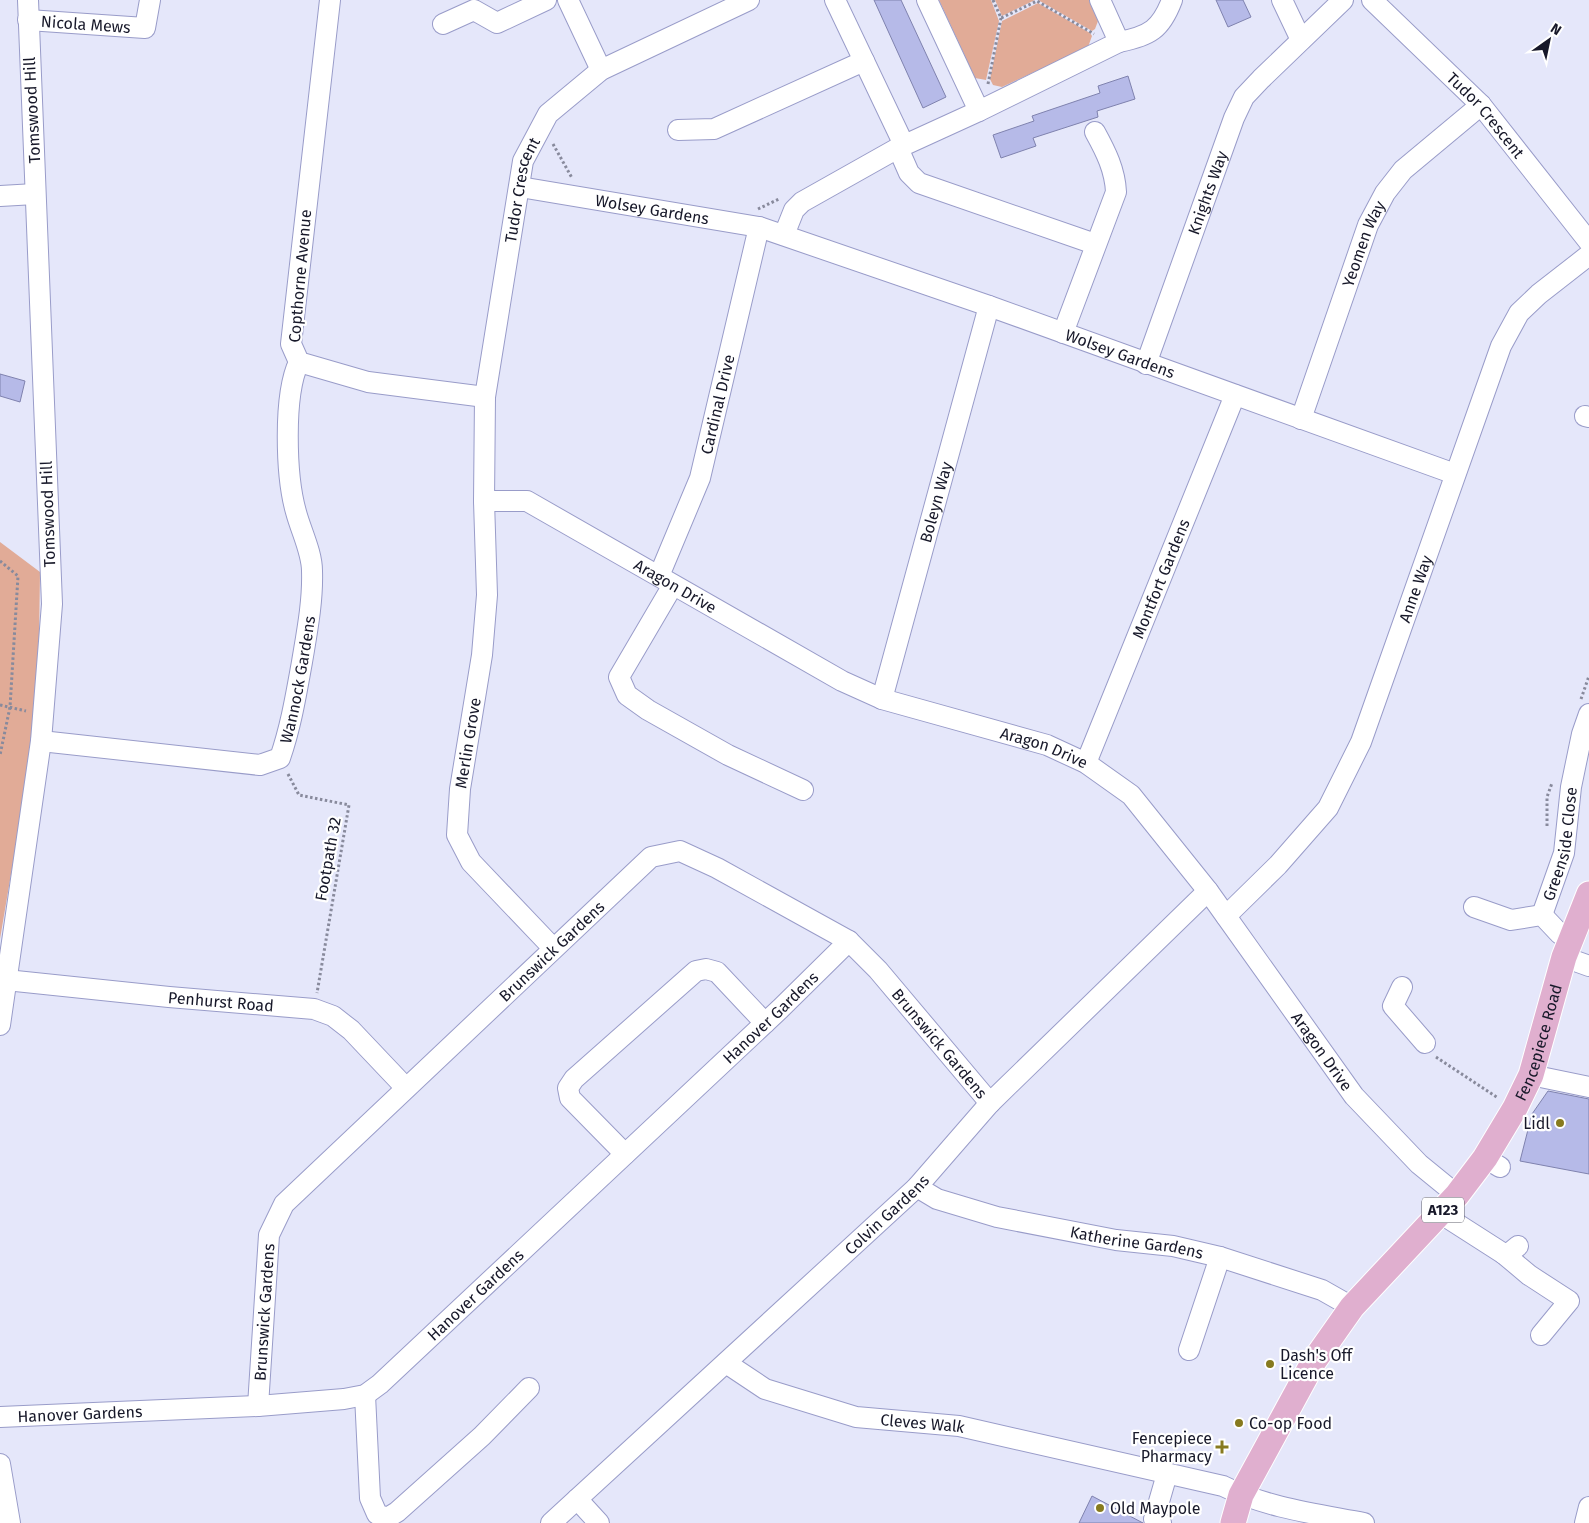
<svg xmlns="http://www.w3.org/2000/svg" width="1589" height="1523" viewBox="0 0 1589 1523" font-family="'Fira Sans',sans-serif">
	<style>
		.green { fill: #e1ab97 }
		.building { fill: #b6bae8; stroke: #7f82ae }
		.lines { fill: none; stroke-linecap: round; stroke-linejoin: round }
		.minor-casing { stroke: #999cc9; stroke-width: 22 }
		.major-casing { stroke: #fff; stroke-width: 27 }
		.path { stroke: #888a9c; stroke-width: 3; stroke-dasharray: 2.5 2.5; stroke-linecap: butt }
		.minor { stroke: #fff; stroke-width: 20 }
		.major { stroke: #e0afcf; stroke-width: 25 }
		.poi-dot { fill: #877a1f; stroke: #fff; stroke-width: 2 }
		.labels { text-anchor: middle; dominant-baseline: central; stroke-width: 4.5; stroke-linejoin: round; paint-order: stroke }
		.shield { fill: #fff; stroke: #5d5d69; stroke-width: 1 }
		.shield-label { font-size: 15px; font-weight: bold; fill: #171829 }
		.street-label { font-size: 16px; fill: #171829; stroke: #fff }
		.poi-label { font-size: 16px; fill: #171829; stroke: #fff; text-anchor: start }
	</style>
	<rect width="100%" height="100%" fill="#e5e7fa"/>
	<!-- green -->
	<path class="green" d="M939,0H991L999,21L986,80L975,78Z
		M995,0H1035L1002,16Z
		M1038,0H1089L1098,21L1095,29L1092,31Z
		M1038,3L1090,33L1092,36L1088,47L1002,87L993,85L990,79L1002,21Z
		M0,542L40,572L38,715L0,939Z"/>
	<!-- building -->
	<path class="building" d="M874,0H901L946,97L923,108Z
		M1216,0H1243L1251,17L1228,27Z
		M1128,76L1135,99L1097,111L1098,117L1033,138L1036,146L1001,158L993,135L1034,121L1032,116L1100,93L1098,86Z
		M0,374L25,381L20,402L0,396Z
		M1548,1091L1589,1099V1174L1520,1161L1532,1114Z
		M1092,1496L1143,1523H1079Z"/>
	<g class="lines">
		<!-- minor casing -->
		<g class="minor-casing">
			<g id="minor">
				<path d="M330,0L291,344L299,362L368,382L485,397"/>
				<path d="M568,0L601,70"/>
				<path d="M835,0L904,145"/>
				<path d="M927,0L979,111L1119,42L1100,0"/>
				<path d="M1282,0L1301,40"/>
				<path id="s1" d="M1372,0L1481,105L1589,242"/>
				<path id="s2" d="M28,20L145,28L150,0"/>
				<path d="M443,24L474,10L497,23L546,0"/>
				<path d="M1119,42C1150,36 1161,29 1172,0"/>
				<path d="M678,130L714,129L864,61"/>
				<path d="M898,148L909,173L919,183L1095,244"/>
				<path id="s3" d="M520,187L759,227L989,306L1455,474"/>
				<path d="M0,196L35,194"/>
				<path d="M784,235L794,210L802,202L898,148L979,111"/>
				<path d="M1063,333L1116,192C1115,170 1106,152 1095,132"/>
				<path id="s4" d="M1146,364L1234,118L1244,97L1261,79L1343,0"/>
				<path d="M1585,416L1589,417"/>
				<path id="s5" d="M1301,419L1368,225L1385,193L1403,170L1481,105"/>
				<path id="s6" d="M484,501H527L842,681L882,699L1047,745L1086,763L1131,795L1208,891L1354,1096L1419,1164L1457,1195"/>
				<path id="s7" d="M659,576L700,478L759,227"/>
				<path d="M673,585L619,677L627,695L648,710L728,755L803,790"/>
				<path id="s8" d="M882,699L989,306"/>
				<path id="s9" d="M41,741L260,765L280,758C291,726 296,695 302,662C307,632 313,601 312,571C312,552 301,531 296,512C286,477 283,395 299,362"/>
				<path id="s10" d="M1086,763L1235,395"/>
				<path d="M1474,907L1511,920L1542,915L1560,934L1573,938"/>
				<path id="s11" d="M1542,915L1564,853L1571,787L1582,734L1589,714"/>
				<path id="s12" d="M1226,916L1278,865L1328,808L1361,742L1501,346L1519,313L1539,294L1589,255"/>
				<path id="s13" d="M553,948L471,862L457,835L460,789L482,655L487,595L484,501L485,397L523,161L548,114L601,70L749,0"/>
				<path d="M1564,957L1589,966"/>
				<path id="s14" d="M6,980L169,997L314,1009L333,1016L351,1030L406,1088"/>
				<path d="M1402,987L1393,1006L1425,1043"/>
				<path d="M0,1025L41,741L52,604L28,0"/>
				<path d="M1531,1075L1589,1087"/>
				<path d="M625,1154L570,1098L568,1088L574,1079L696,971L706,969L717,972L765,1023"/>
				<path d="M1485,1158L1500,1167"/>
				<path id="s15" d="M917,1187L937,1199L997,1217L1116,1240L1173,1246L1220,1257L1322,1290L1352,1307"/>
				<path d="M1440,1213L1504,1254L1507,1255L1518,1246"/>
				<path d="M1504,1254L1529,1275L1569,1301L1541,1335"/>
				<path d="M1189,1350L1220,1257"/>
				<path id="s16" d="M726,1363L765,1389L856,1417L959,1426L1223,1486C1267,1508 1317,1514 1364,1523"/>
				<path d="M365,1395L370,1498L377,1514L387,1518L397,1512L482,1436L529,1388"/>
				<path id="s17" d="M258,1406L269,1235L284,1204L651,857L680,851L717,868L849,941L878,970L990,1103"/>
				<path id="s18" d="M0,1417L258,1406L344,1399L365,1395L380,1384L780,1009L849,941"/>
				<path d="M0,1464L10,1523"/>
				<path d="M577,1499L599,1523"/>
				<path id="s19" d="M551,1523L917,1187L990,1103L1208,891"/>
				<path d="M1161,1523L1154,1519L1167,1474"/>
				<path d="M1585,1523L1589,1507"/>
			</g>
		</g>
		<!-- major casing -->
		<g class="major-casing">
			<g id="major">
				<path id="s20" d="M1233,1523L1241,1495L1314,1361L1352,1307L1457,1195L1485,1158L1515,1108L1531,1075L1564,957L1589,894"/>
			</g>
		</g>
		<!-- path -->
		<path class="path" d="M993,0L1001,18L1037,1L1094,34
			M988,84L1001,18
			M553,144L572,178
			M758,209L779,199
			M0,561L18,576L10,707L0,755
			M1581,699L1589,676
			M0,705L26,711
			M288,774L299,795L349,805L317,993
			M1547,826V797L1552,783
			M1436,1057L1498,1098"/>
		<!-- minor -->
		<use href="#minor" class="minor"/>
		<!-- major -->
		<use href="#major" class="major"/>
	</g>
	<!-- markers -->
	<g class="poi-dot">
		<circle cx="1560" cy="1123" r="5"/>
		<circle cx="1270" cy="1364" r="5"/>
		<circle cx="1239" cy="1423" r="5"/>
		<path d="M1219.5 1439.5h5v5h5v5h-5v5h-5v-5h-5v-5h5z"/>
		<circle cx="1100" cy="1508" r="5"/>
	</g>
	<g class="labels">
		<!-- shield labels -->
		<rect class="shield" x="1422" y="1197.5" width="42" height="25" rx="4"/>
		<g class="shield-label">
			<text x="1443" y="1210">A123</text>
		</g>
		<!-- street labels -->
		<g class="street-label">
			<text stroke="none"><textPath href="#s2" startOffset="58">Nicola Mews</textPath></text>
			<text transform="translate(32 110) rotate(-93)">Tomswood Hill</text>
			<text stroke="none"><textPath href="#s1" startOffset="162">Tudor Crescent</textPath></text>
			<text stroke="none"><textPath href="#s13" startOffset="800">Tudor Crescent</textPath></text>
			<text stroke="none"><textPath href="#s4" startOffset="182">Knights Way</textPath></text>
			<text stroke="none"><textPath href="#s3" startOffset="134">Wolsey Gardens</textPath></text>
			<text stroke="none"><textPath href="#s5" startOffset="186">Yeomen Way</textPath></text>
			<text transform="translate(300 276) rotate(-85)">Copthorne Avenue</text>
			<text stroke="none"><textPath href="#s3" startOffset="625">Wolsey Gardens</textPath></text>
			<text stroke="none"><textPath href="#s7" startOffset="182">Cardinal Drive</textPath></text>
			<text stroke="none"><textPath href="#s8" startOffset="204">Boleyn Way</textPath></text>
			<text transform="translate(48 514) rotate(-92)">Tomswood Hill</text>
			<text stroke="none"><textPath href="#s10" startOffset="199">Montfort Gardens</textPath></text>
			<text stroke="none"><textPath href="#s6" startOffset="214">Aragon Drive</textPath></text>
			<text stroke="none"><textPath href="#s12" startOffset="385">Anne Way</textPath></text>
			<text stroke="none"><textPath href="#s9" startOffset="322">Wannock Gardens</textPath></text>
			<text stroke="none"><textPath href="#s13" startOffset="242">Merlin Grove</textPath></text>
			<text stroke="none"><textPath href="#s6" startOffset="619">Aragon Drive</textPath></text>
			<text stroke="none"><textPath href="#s11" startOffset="74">Greenside Close</textPath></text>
			<text transform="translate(328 859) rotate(-80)">Footpath 32</text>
			<text stroke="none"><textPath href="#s17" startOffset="574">Brunswick Gardens</textPath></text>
			<text stroke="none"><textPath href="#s14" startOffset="216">Penhurst Road</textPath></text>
			<text stroke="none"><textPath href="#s18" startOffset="920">Hanover Gardens</textPath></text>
			<text stroke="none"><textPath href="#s20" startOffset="576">Fencepiece Road</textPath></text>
			<text stroke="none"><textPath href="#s17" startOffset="1069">Brunswick Gardens</textPath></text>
			<text stroke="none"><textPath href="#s6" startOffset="1039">Aragon Drive</textPath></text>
			<text stroke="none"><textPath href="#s19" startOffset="456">Colvin Gardens</textPath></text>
			<text stroke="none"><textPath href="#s15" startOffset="228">Katherine Gardens</textPath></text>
			<text stroke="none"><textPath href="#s18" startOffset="515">Hanover Gardens</textPath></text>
			<text stroke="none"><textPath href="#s17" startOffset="94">Brunswick Gardens</textPath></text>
			<text stroke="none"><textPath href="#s18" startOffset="80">Hanover Gardens</textPath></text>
			<text stroke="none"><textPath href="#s16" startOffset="209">Cleves Walk</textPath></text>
		</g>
		<!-- poi labels -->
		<g class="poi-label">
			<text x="1550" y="1123" text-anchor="end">Lidl</text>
			<text x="1280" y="1355">Dash's Off<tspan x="1280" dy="18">Licence</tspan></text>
			<text x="1249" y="1423">Co-op Food</text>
			<text x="1212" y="1438" text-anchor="end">Fencepiece<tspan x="1212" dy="18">Pharmacy</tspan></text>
			<text x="1110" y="1508">Old Maypole</text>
		</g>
	</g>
	<!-- north arrow -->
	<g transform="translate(1549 40) rotate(33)" stroke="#ffffff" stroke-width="4" paint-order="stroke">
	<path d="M0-4L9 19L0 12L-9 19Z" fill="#171829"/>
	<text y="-8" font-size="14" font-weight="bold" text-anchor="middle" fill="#171829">N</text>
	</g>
</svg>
